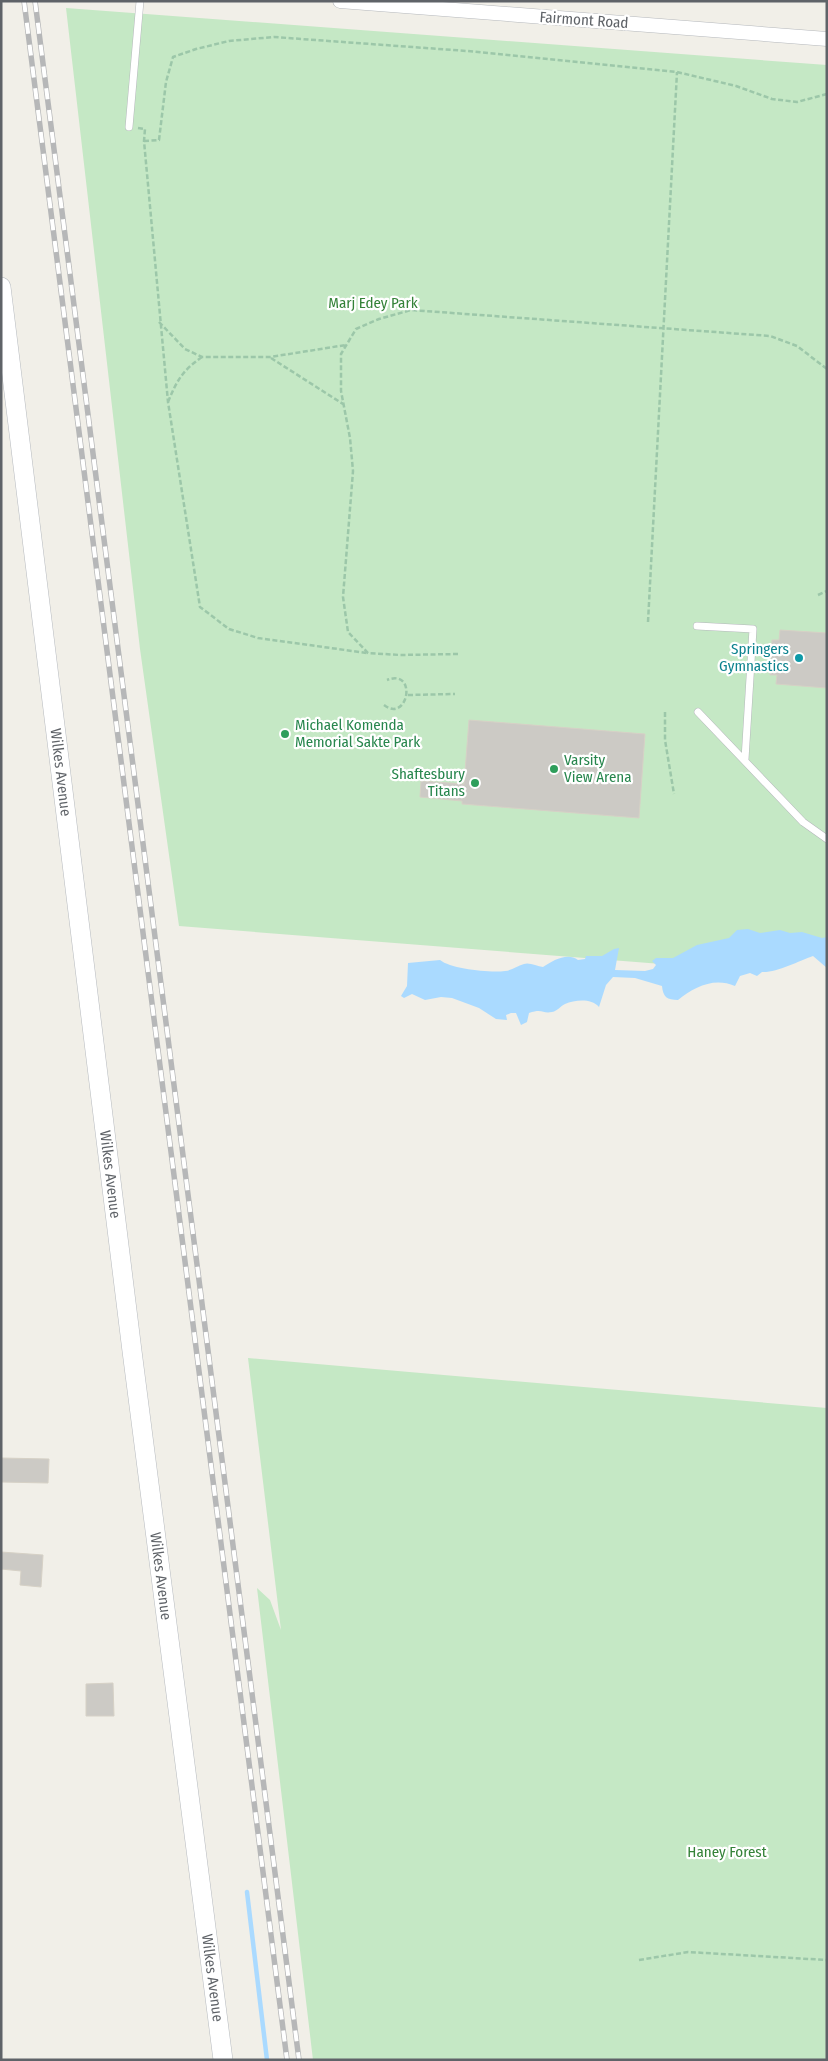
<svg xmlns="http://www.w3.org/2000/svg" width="828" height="2061" viewBox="0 0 828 2061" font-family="'Fira Sans Condensed',sans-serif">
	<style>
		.green { fill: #c5e8c5 }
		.water { fill: #aadaff }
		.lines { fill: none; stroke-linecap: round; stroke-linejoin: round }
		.stream { stroke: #aadaff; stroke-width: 4.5 }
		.building { fill: #cccac5; stroke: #d6d1c6 }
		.lane-casing { stroke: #b5b8bc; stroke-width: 8 }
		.street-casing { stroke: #b5b8bc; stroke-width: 15 }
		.secondary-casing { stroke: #b6babf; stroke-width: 20 }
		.path { stroke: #9cc7a9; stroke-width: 2.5; stroke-dasharray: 5 2.5; stroke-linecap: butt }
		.lane { stroke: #fff; stroke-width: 7 }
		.street { stroke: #fff; stroke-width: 14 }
		.secondary { stroke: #fff; stroke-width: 19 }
		.rail-casing { stroke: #b6b7b8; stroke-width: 5.5 }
		.rail { stroke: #fff; stroke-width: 4; stroke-dasharray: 11; stroke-linecap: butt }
		.culture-dot { fill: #0f9aa8; stroke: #fff; stroke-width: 2 }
		.leisure-dot { fill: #2e9e5b; stroke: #fff; stroke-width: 2 }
		.labels { text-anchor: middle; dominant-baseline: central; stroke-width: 4.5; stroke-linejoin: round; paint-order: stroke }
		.street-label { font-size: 15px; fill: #5f6368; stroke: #fff }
		.park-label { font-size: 15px; fill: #348238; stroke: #fff }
		.culture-label { font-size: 15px; fill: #0d838f; stroke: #fff; text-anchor: end }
		.leisure-label { font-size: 15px; fill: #27864d; stroke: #fff; text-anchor: start }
	</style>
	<rect width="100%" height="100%" fill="#f1efe8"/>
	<!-- green -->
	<path class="green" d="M66,8L827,65V938L687,966L179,926L140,649Z
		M248,1358L827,1408V2060H313L257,1588L270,1600L281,1630Z"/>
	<!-- water -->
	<path class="water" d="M748,929L760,933L780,930L790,933L802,932L822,938L827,937V968L813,956C799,961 776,973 762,972L757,976L750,973L740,976L735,986C714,977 694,987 678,1000C667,1000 663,997 662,986L635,978L613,977L606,985L599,1007C591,998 575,1000 565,1004C560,1006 558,1011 552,1012C542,1014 543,1008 529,1013L527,1022L521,1025L516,1013H511L506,1015L507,1020L496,1019L479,1008L452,998L441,997L425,1000L412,994L404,998L401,996L407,986L408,963L440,960C451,969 490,973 505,971C513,970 517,966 524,964C529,962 537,966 543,967C553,960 568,952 578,960L585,959L586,956H602L614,949L619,948L615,970L645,971L653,969L656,965L652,961L656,958H673L697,945L729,938L737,930Z"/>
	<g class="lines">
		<!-- stream -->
		<path class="stream" d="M247,1892L267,2060"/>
	</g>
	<!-- building -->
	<path class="building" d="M780,630L827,633V688L776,684L777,675H770L772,640H779Z
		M469,720L645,734L639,818L462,804V801L420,797L421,781L464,784Z
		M1,1458L49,1459L48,1483L1,1482Z
		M1,1552L43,1555L41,1587L20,1585L21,1571L1,1569Z
		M113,1683L114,1716H86V1684Z"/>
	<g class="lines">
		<!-- lane casing -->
		<g class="lane-casing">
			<path id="lane" d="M129,127L140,1
				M697,626L753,629L745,759
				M698,712L803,822L827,839"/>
		</g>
		<!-- street casing -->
		<g class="street-casing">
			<path id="street" d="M340,1L827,39"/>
		</g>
		<!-- secondary casing -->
		<g class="secondary-casing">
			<g id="secondary">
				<path id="s1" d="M1,287L132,1351L223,2060"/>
			</g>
		</g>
		<!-- path -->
		<path class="path" d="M138,128L145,129L144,141L168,402L200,607L229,629L258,638L367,653
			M144,141L159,140L166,82L173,57L196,49L229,41L274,37L467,51L677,72L736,86L772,99L797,102L827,94
			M159,322L185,349L202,357H270L346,345
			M271,358L343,404
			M168,402C177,380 183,370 202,357
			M818,595L827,591
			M648,622L677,72
			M458,654L400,655L368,653L348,632L343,597L353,471L350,438L341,391V354L356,329L379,319L411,310L770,336L797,346L827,369
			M408,695L455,694
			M384,705C408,724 418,668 387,680
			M665,712V740L674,794
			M639,1960L688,1952L827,1960"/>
		<!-- lane -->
		<use href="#lane" class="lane"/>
		<!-- street -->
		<use href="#street" class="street"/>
		<!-- secondary -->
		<use href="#secondary" class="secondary"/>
		<!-- rail casing -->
		<g class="rail-casing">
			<path id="rail" d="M24,1L287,2060
				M35,1L299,2060"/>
		</g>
		<!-- rail -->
		<use href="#rail" class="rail"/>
	</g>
	<!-- markers -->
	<circle class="culture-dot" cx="799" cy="658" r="5"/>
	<g class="leisure-dot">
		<circle cx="285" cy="734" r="5"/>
		<circle cx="554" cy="769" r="5"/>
		<circle cx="475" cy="783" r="5"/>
	</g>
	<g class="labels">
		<!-- street labels -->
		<g class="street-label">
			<text transform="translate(584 20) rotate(4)">Fairmont Road</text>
			<text stroke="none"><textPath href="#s1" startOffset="489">Wilkes Avenue</textPath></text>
			<text stroke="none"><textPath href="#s1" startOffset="894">Wilkes Avenue</textPath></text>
			<text stroke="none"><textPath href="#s1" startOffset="1299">Wilkes Avenue</textPath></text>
			<text stroke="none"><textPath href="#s1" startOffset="1704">Wilkes Avenue</textPath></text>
		</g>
		<!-- park labels -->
		<g class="park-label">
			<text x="373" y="303">Marj Edey Park</text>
			<text x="727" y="1852">Haney Forest</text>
		</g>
		<!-- culture labels -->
		<g class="culture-label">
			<text x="789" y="649">Springers<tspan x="789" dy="17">Gymnastics</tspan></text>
		</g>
		<!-- leisure labels -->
		<g class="leisure-label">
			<text x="295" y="725">Michael Komenda<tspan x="295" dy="17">Memorial Sakte Park</tspan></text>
			<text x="564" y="760">Varsity<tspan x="564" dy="17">View Arena</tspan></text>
			<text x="465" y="774" text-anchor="end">Shaftesbury<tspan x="465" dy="17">Titans</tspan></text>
		</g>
	</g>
	<!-- border -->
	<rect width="828" height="2061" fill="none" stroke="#5f6368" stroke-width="5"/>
</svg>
